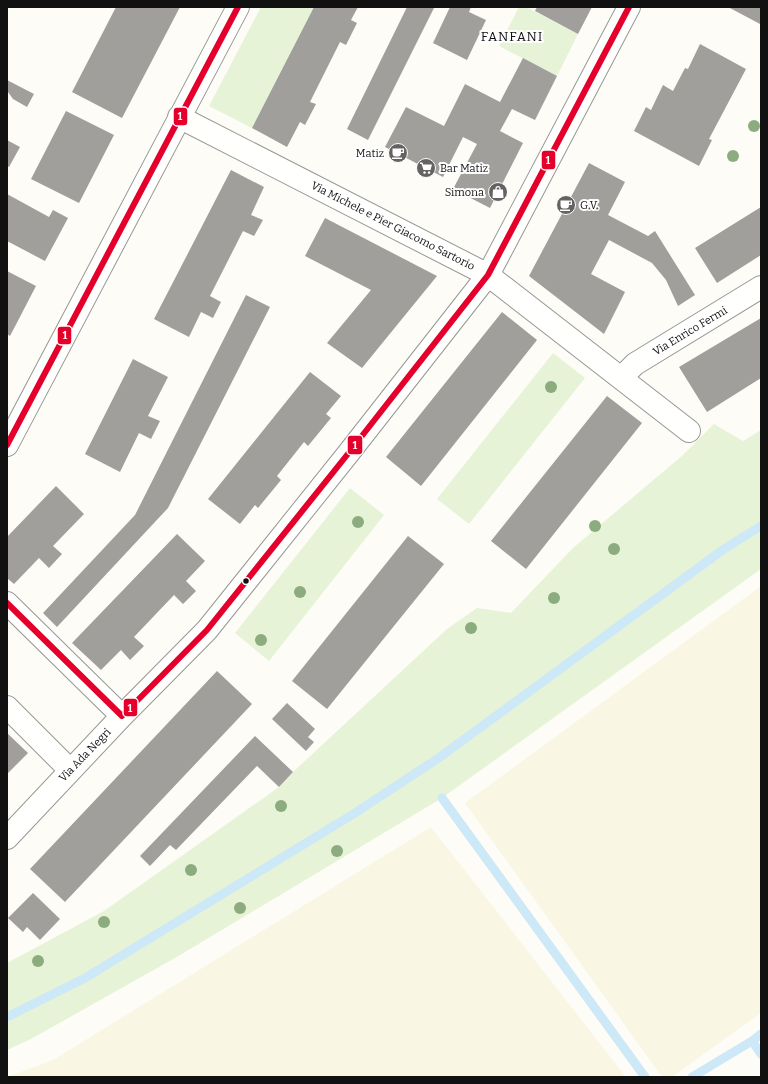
<svg xmlns="http://www.w3.org/2000/svg" width="768" height="1084" viewBox="0 0 768 1084" font-family="Bitter,serif">
	<style>
		.farmland { fill: #f9f7e4 }
		.green { fill: #e7f3d7 }
		.lines { fill: none; stroke-linecap: round; stroke-linejoin: round }
		.stream { stroke: #cde8f7; stroke-width: 9 }
		.building { fill: #a19f9c }
		.street-casing { stroke: #979795; stroke-width: 24 }
		.street { stroke: #fffffe; stroke-width: 22 }
		.bus-1-casing { stroke: #fff; stroke-width: 9 }
		.bus-1 { stroke: #e4002b; stroke-width: 6 }
		.tree { fill: #8cac80 }
		.bus-dot { fill: #111; stroke: #fff; stroke-width: 1.5 }
		.labels { text-anchor: middle; dominant-baseline: central; stroke-width: 4; stroke-linejoin: round; paint-order: stroke }
		.poi-label { font-size: 11px; fill: #111; stroke: #fff; text-anchor: end }
		.street-label { font-size: 11px; fill: #111; stroke: #fff }
		.quarter-label { font-size: 13px; letter-spacing: 1px; fill: #111; stroke: #fff }
		.line-badge { stroke: #fff; stroke-width: 1.5 }
		.badge-label { font-size: 11px; text-anchor: middle; font-weight: bold; fill: #fff }
	</style>
	<rect width="100%" height="100%" fill="#fdfcf7"/>
	<!-- farmland -->
	<path class="farmland" d="M761,586V1013L672,1077H662L465,803Z
		M431,827L626,1077H7L53,1060Z"/>
	<!-- green -->
	<path class="green" d="M261,7H314L252,128L209,106Z
		M519,7H526L578,34L557,76L499,46Z
		M553,353L585,378L469,524L437,499Z
		M714,424L743,441L761,430V569L442,798L175,958L31,1039L7,1050V963L104,911L279,787L293,772L447,629L477,608L511,613L573,548L683,455Z
		M350,488L384,515L269,661L235,633Z"/>
	<g class="lines">
		<!-- stream -->
		<path class="stream" d="M442,798L645,1077
			M7,1017L85,978L355,813L440,757L724,549L761,526
			M752,1041L761,1054
			M692,1077L752,1041L761,1034"/>
	</g>
	<!-- building -->
	<path class="building" d="M116,7H180L122,118L72,92Z
		M314,7H358L351,20L357,23L346,45L340,42L310,102L316,104L305,125L300,122L287,147L252,128Z
		M407,7H432L434,8L368,140L347,129Z
		M450,7H471L469,12L486,20L467,60L433,43Z
		M537,7H592L578,34L535,11Z
		M728,7H761V22L760,24Z
		M700,44L746,69L709,139L712,140L699,166L634,131L646,107L651,110L663,85L673,91L685,68L688,69Z
		M523,58L557,76L535,120L512,109L500,131L523,143L490,208L453,189L477,144L463,137L443,177L385,147L406,107L444,126L465,84L500,102Z
		M7,80L34,94L27,107L13,99L8,92L7,93Z
		M66,111L114,135L79,203L31,179Z
		M7,140L20,147L9,167L7,166Z
		M589,163L625,182L608,215L648,236L655,231L695,295L678,306L666,280L652,263L609,240L591,274L625,292L604,334L529,276Z
		M231,170L264,187L251,215L263,220L254,236L243,231L210,296L221,302L213,318L201,312L189,337L154,319Z
		M7,194L49,217L53,210L68,218L45,261L7,241Z
		M761,207V255L717,283L695,248Z
		M325,218L437,276L362,368L327,343L371,290L305,256Z
		M7,271L36,286L10,336L7,334Z
		M246,295L270,307L168,508L57,627L43,613L135,515Z
		M502,312L537,340L421,486L386,457Z
		M761,318V378L707,412L679,367Z
		M133,359L168,377L148,416L160,421L151,439L139,433L120,472L85,454Z
		M310,372L341,396L326,414L331,418L308,446L304,442L277,476L281,480L258,508L255,505L240,524L208,499Z
		M607,396L642,423L526,569L491,541Z
		M56,486L84,514L53,546L62,554L49,568L39,558L14,584L7,578V537Z
		M177,534L205,561L186,581L196,591L183,604L174,595L134,637L144,646L130,660L121,650L101,670L72,643Z
		M408,536L444,564L327,709L292,681Z
		M217,671L252,704L65,902L30,869Z
		M287,703L315,729L308,737L314,742L306,751L272,719Z
		M7,733L28,753L7,774Z
		M255,736L293,772L279,787L257,766L176,850L170,845L150,866L140,856Z
		M33,893L60,919L40,940L27,927L23,932L8,918Z"/>
	<g class="lines">
		<!-- street casing -->
		<g class="street-casing">
			<path id="street" d="M179,117L488,275L689,431
				M622,379L626,373L635,364L761,287
				M7,445L238,7
				M7,603L122,716
				M7,707L70,770
				M7,838L122,716L207,630L347,455L488,275L629,7"/>
		</g>
		<!-- street -->
		<use href="#street" class="street"/>
		<!-- bus-1 casing -->
		<g class="bus-1-casing">
			<path id="bus-1" d="M7,445L238,7
				M7,603L122,716L207,630L347,455L488,275L629,7"/>
		</g>
		<!-- bus-1 -->
		<use href="#bus-1" class="bus-1"/>
	</g>
	<!-- trees -->
	<g class="tree">
		<circle cx="754" cy="126" r="6"/>
		<circle cx="733" cy="156" r="6"/>
		<circle cx="551" cy="387" r="6"/>
		<circle cx="358" cy="522" r="6"/>
		<circle cx="595" cy="526" r="6"/>
		<circle cx="614" cy="549" r="6"/>
		<circle cx="300" cy="592" r="6"/>
		<circle cx="554" cy="598" r="6"/>
		<circle cx="471" cy="628" r="6"/>
		<circle cx="261" cy="640" r="6"/>
		<circle cx="281" cy="806" r="6"/>
		<circle cx="337" cy="851" r="6"/>
		<circle cx="191" cy="870" r="6"/>
		<circle cx="240" cy="908" r="6"/>
		<circle cx="104" cy="922" r="6"/>
		<circle cx="38" cy="961" r="6"/>
	</g>
	<!-- icons -->
	<defs>
		<g id="cafe-disc" transform="scale(1)"><circle r="9.5" fill="#646362" stroke="#fff"/><path d="M-5.5-4.5H6V0H3Q3 3.5 0 3.5H-2.5Q-5.5 3.5-5.5 0ZM3-3.2v2h1.7v-2ZM-6 4.5H4V6H-6Z" fill="#fff"/></g>
		<g id="supermarket-disc" transform="scale(1)"><circle r="9.5" fill="#646362" stroke="#fff"/><path d="M-6-5.5h2.5l.6 2H6L4.5 2H-2.5L-4.4-4H-6ZM-1.5 3.2a1.3 1.3 0 1 0 .1 0ZM3 3.2a1.3 1.3 0 1 0 .1 0Z" fill="#fff"/></g>
		<g id="shop-disc" transform="scale(1)"><circle r="9.5" fill="#646362" stroke="#fff"/><path d="M-5-2.5h2.3a2.7 3.5 0 0 1 5.4 0H5L5.5 6h-11ZM-1.5-2.5h3a1.5 2.3 0 0 0-3 0Z" fill="#fff"/></g>
	</defs>
	<g fill-rule="evenodd">
		<use href="#cafe-disc" x="398" y="153"/>
		<use href="#supermarket-disc" x="426" y="168"/>
		<use href="#shop-disc" x="498" y="192"/>
		<use href="#cafe-disc" x="566" y="205"/>
	</g>
	<!-- markers -->
	<circle class="bus-dot" cx="246" cy="581" r="3.5"/>
	<g class="labels">
		<!-- poi labels -->
		<g class="poi-label">
			<text x="384" y="153">Matiz</text>
			<text x="440" y="168" text-anchor="start">Bar Matiz</text>
			<text x="484" y="192">Simona</text>
			<text x="580" y="205" text-anchor="start">G.V.</text>
		</g>
		<!-- street labels -->
		<g class="street-label">
			<text transform="translate(393 226) rotate(27)">Via Michele e Pier Giacomo Sartorio</text>
			<text transform="translate(690 331) rotate(-31)">Via Enrico Fermi</text>
			<text transform="translate(85 755) rotate(-46)">Via Ada Negri</text>
		</g>
		<!-- quarter labels -->
		<g class="quarter-label">
			<text x="512" y="36">FANFANI</text>
		</g>
	</g>
	<g class="line-badge">
		<rect x="173" y="107" width="15" height="19" rx="4" fill="#e4002b"/>
		<rect x="541" y="150" width="15" height="20" rx="4" fill="#e4002b"/>
		<rect x="57" y="326" width="15" height="19" rx="4" fill="#e4002b"/>
		<rect x="347" y="435" width="16" height="20" rx="4" fill="#e4002b"/>
		<rect x="123" y="698" width="15" height="19" rx="4" fill="#e4002b"/>
	</g>
	<g class="badge-label">
		<text x="180" y="120">1</text>
		<text x="548" y="164">1</text>
		<text x="65" y="339">1</text>
		<text x="355" y="449">1</text>
		<text x="130" y="712">1</text>
	</g>
	<!-- border -->
	<rect width="768" height="1084" fill="none" stroke="#111111" stroke-width="16"/>
</svg>
